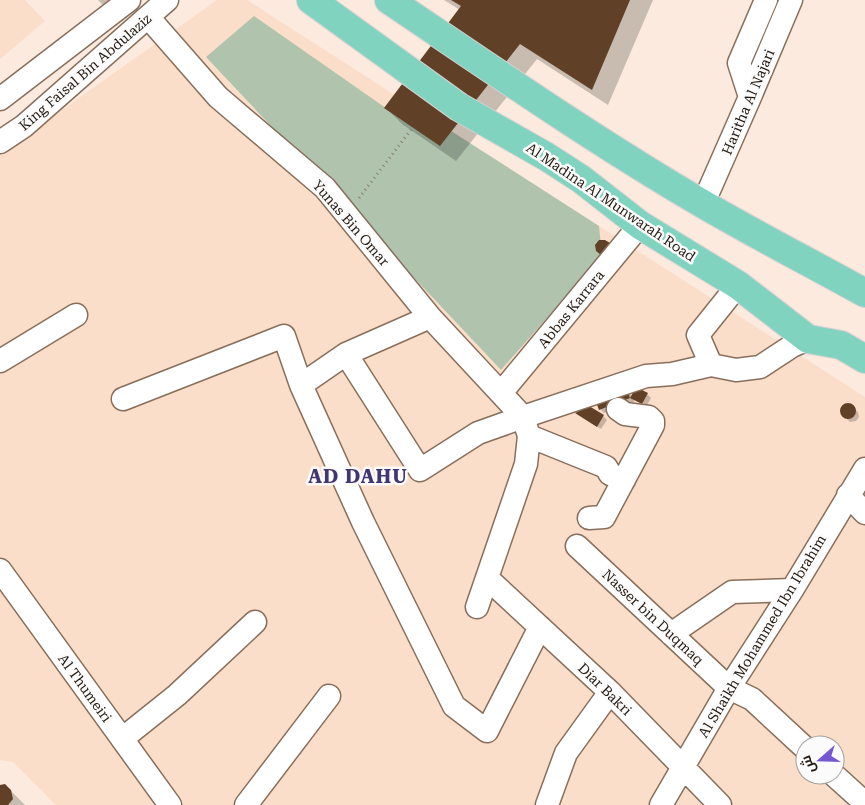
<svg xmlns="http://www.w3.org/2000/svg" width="865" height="805" viewBox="0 0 865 805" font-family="'Roboto Serif',Cairo,serif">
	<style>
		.built { fill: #fadec9; fill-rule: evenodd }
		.green { fill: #b0c3ad }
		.shadow { fill: #0003 }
		.building { fill: #604127 }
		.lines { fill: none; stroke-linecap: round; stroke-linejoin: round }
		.minor-casing { stroke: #886f5c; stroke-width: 25 }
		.major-casing { stroke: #d3d1d0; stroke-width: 30 }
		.path { stroke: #897c72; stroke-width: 3; stroke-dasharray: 1 4; stroke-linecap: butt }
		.minor { stroke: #fff; stroke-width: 22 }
		.major { stroke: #80d3bf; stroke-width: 28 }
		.labels { text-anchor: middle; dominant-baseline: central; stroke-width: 5; stroke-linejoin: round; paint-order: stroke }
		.street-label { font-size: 14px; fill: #231a12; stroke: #fbfbfb }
		.district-label { font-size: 19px; font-weight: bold; letter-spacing: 1px; fill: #423672; stroke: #fbfbfb }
	</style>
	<rect width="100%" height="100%" fill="#fbeadd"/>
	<!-- built -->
	<path class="built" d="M0,0H25L45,21L0,59Z
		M217,0H247L865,397V805H56L13,762L0,760V154ZM805,745H835V775H805Z"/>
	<!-- green -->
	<path class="green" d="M254,16L413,127L451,131L599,226L602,256L501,370L206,57Z"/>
	<!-- shadow -->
	<path class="shadow" d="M98,0H120L109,11Z
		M444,0H653L608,105L537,59L456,161L402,124L386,108L460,10Z
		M630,393L632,398L647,394L651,398L647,405L634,399V402L604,413L600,409Z
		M845,405H850L858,412L859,417L856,421L850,422L842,414L841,409Z
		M577,414L603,416L607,420L601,429Z
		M5,785L25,805H0V786Z"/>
	<!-- building -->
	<path class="building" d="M451,0H630L592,90L520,44L440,146L384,108L461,6Z
		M599,240H605L610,243L611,249L601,255L596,251L595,245Z
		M626,387L630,398L599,410L595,399Z
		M636,387L648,393L642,404L630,398Z
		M840 411a8 8 0 1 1 16 0a8 8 0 1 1-16 0Z
		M589,406L604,415L597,427L575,413Z
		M5,784L11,790L13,799L8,805H0V785Z"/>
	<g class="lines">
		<!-- minor casing -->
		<g class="minor-casing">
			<path id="minor" d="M148,17L218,97L325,188L430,317L523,417L529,436L526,464L477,607
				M750,97L739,63L766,0
				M0,99L129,0
				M0,142L24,126L167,0
				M703,204L750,97L791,0
				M346,354L420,470L478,433L523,417L646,376L672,374L711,365L736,370L760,367L792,346L808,339
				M0,361L76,315
				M711,365L698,335L738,285
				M301,385L346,354L430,317
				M501,393L640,225
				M123,399L284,336L301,385L363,522L454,706L487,731L540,627
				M529,436L606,467L610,474L624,480
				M848,495L865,513
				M589,518L604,517L653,425V421L649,417L625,414L618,409
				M577,546L729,688L752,699L805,748
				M0,570L170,805
				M487,578L610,692L720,805
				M671,634L732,592L792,590
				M122,739L177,695L255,622
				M834,775L865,803
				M246,805L329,696
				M547,805L566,753L610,692
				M661,805L729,688L792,590L865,469"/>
		</g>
		<!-- major casing -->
		<g class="major-casing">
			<path id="major" d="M311,0L459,107L547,157L581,179L640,225L738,285L808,339L841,345L865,359
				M389,0C493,70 595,141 703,204C756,235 811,263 865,293"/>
		</g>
		<!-- path -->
		<path class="path" d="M359,198L413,127"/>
		<!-- minor -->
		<use href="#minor" class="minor"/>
		<!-- major -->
		<use href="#major" class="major"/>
	</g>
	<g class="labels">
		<!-- street labels -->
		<g class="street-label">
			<text transform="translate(85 72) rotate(-41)">King Faisal Bin Abdulaziz</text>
			<text transform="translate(748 102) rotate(-67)">Haritha Al Najari</text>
			<text transform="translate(611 202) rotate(34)">Al Madina Al Munwarah Road</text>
			<text transform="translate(351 223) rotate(49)">Yunas Bin Omar</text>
			<text transform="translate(571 309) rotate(-51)">Abbas Karrara</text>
			<text transform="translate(653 617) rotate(43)">Nasser bin Duqmaq</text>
			<text transform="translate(762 636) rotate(-59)">Al Shaikh Mohammed Ibn Ibrahim</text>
			<text transform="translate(85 688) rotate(54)">Al Thumeiri</text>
			<text transform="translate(605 689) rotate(44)">Diar Bakri</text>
		</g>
		<!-- district labels -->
		<g class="district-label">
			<text x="358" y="476">AD DAHU</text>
		</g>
	</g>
	<!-- north arrow -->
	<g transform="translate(820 760) rotate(250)"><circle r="24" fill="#fbfbfb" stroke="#a5a19e"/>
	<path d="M0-4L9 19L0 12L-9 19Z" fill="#7457d1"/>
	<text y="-8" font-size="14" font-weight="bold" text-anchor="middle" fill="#231a12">ش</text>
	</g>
</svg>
